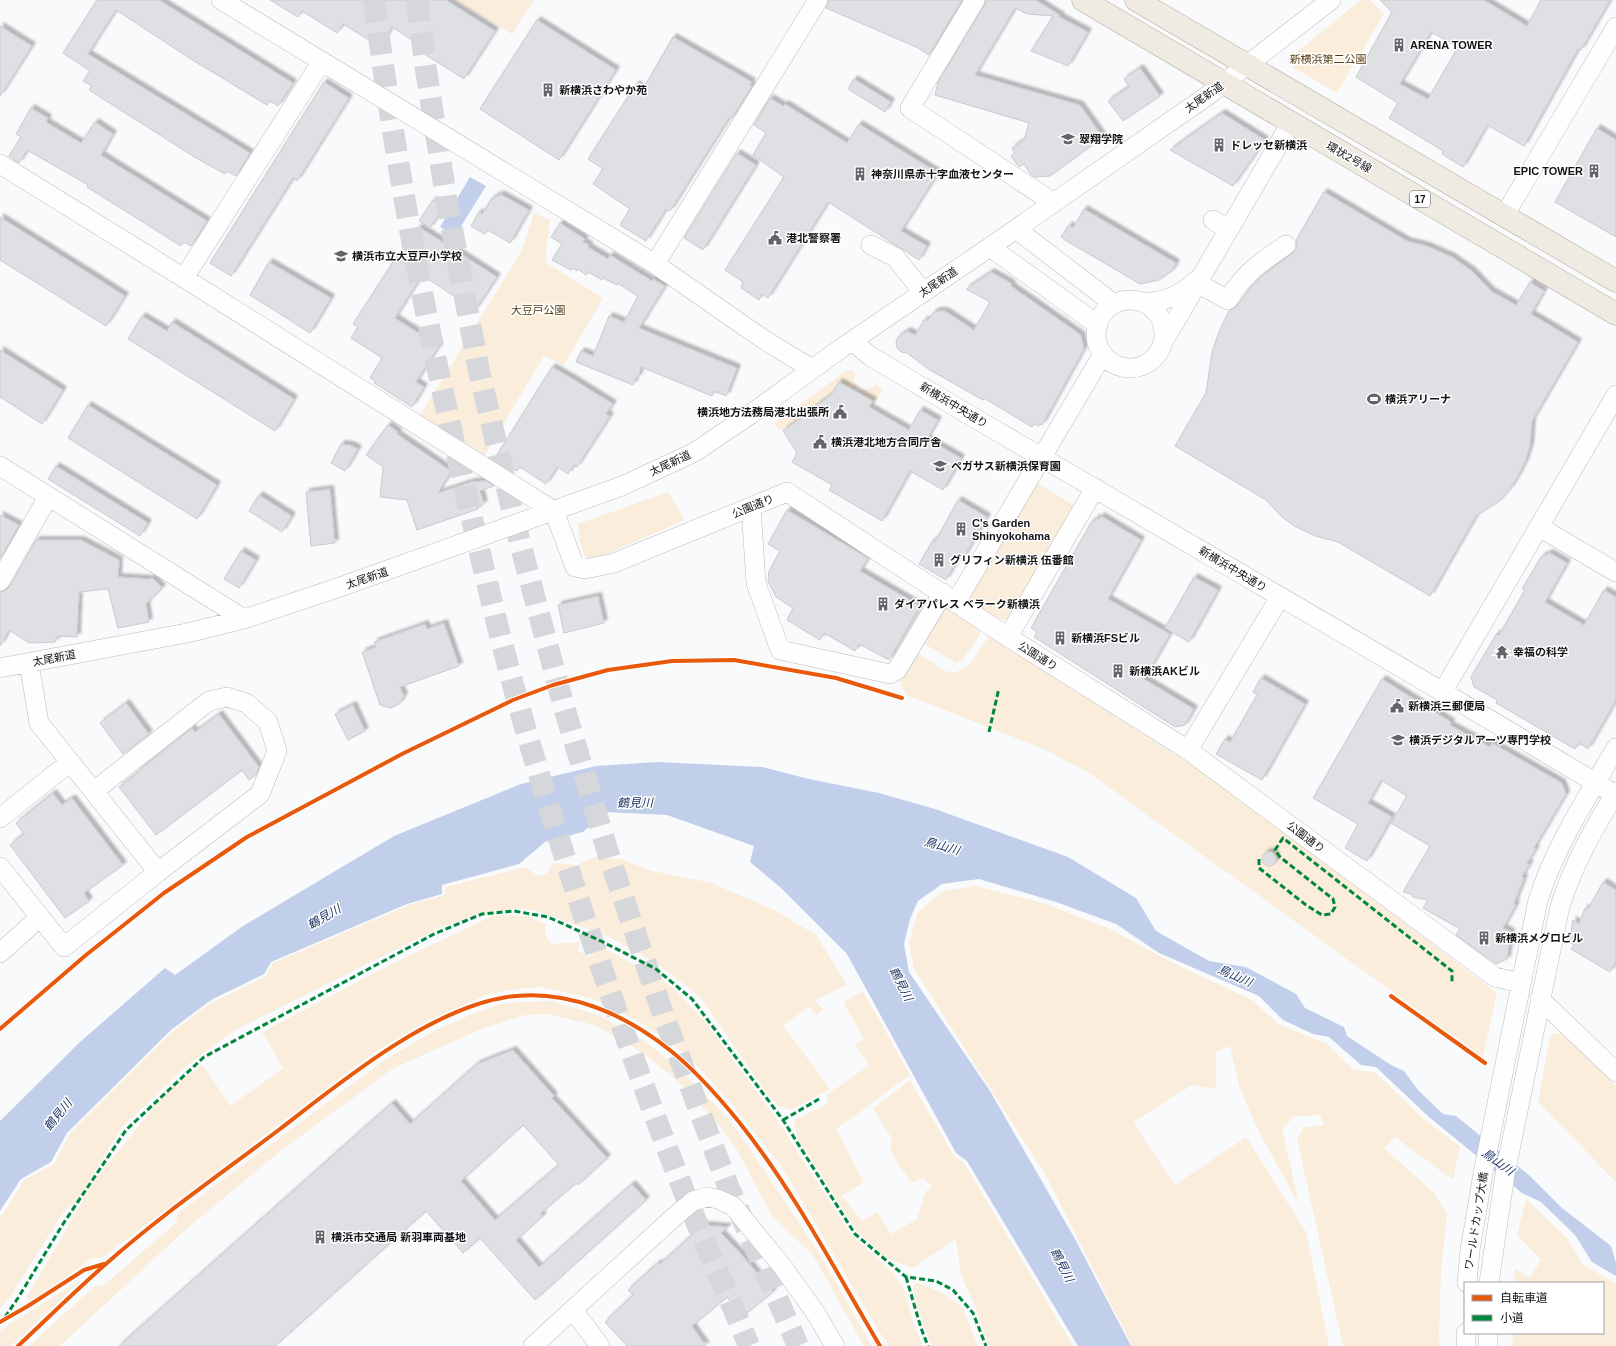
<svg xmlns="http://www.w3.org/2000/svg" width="1616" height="1346" viewBox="0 0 1616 1346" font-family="Arial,'Noto Sans JP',sans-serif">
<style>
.green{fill:#faeddb}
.water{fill:#c1cfea}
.building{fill:#dee0e3;stroke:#c8cacd;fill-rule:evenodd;filter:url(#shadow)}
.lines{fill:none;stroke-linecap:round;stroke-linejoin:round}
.highway-tunnel{stroke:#d5d7da;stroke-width:22;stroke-dasharray:22 11;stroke-linecap:butt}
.minor-casing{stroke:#babcbf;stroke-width:20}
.major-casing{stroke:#b4ac9e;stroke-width:23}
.minor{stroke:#fefeff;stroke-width:19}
.major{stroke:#efeae2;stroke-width:22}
.quiet{stroke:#00873e;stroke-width:3;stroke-dasharray:6 3;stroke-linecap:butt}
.cycleway-casing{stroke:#fff;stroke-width:6}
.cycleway{stroke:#e8590c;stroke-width:4}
.labels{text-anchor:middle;stroke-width:3;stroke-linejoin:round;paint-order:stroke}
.shield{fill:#fff;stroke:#585a5d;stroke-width:1}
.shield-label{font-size:10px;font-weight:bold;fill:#111317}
.poi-label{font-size:11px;font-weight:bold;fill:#111317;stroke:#fff;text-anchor:start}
.park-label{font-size:11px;fill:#563b0d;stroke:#fff}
.street-label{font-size:11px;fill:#111317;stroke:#fff}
.water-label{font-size:12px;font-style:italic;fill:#203666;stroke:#fff}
</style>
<defs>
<filter id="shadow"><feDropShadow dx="3.5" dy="-3.5" stdDeviation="1" flood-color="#0004"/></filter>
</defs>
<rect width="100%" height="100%" fill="#f8fafc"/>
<path class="green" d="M455,0h79l-22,34z
M1361,0h9l14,14 -47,79 -43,-25 -2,-12z
M534,213l16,7 -5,42 58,36 -39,67 -20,-9 -60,100 -65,-39 103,-167z
M850,370l5,3 -1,7 3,6 -2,4 -16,-8 -8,13 -48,36 -7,-4 -2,-4 72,-52z
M875,384l8,5 -10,17 -2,-1 2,-4 -13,-8 2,-3 10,-2z
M1034,481l43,26 -67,112c-1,0 -6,1 -7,1 -8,0 -29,-16 -34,-22z
M668,492l17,28 -92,40h-4c-10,-11 -10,-23 -11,-36z
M946,605l34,22v8l-18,25 -6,3 -33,-20z
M989,636l210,134 70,50 228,173 -14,64 -394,-284 -45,-24 -138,-54 -8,-16 17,-28 30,20 10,2 16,-10z
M597,856l23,3 32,12 60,12 62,27 42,25 31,50 -32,15 8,10 -7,5 -7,-8 -26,18 47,64 -39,21 -12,-4 -13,-14 -66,-95 -41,-32 -49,-28 -73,-26 -19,-3 -32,4 -45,15 -206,103 -50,37 -63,60 -45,74 -14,12 -53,84 -10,11v-89l24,-39 30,-16 16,-31 103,-102 38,-28 55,-27 7,-13 136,-58 36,-10v-8l80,-20 13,9 9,-2 5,-11 25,2z
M975,886l68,17 65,25 65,35 79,37 26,24 49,20 27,26 21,2 52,50 33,24 -7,34 -58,-43 -11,11 49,44 14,22 -6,58 -2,64 1,10h-97l-46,-207 7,-12 20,-2 -4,-10 -26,1 -12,13 17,76 -43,-79 -17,-40 -9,-40 -14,6v37l-24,-4 -59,37 42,63 71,-48 60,95 23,114h-197l-86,-170 -132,-207 -5,-26 9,-31 25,-21z
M494,915l32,1 20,8 -1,11 7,9 28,-2 -2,8 10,7 15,-9 49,26 20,13 34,36 67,91 79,122 39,35 12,16 12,41 8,18h-35l-107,-180 -50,-63 -43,-47 -48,-34 -49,-24 -51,-11 -32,3 -19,4 -58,25 -55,32 -273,206 -13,2 -12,10 -48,32 -4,-3 69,-118 73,-90 34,-25 29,41 52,-38 -21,-36 124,-65z
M863,991l47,84 -74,54 28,53 -22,14 20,25 15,-9 14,22 26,-15 8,-27 7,-5 -8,-9 -13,5 -21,-32 2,-12 -19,-31 37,-28 44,76 10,7 109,183h-84l-14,-40 -14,-31 -5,-36 -43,29 -27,-10 -30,-28 -58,-92 -4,-18 33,-16v-9l42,-30 -14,-20 9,-6 -21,-37z
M551,1001l48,14 43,24 38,30 47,48 21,29 69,104 55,96h-8l-51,-91 -42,-40 -32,-62 -20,-28 -41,-44 -41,-32 -43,-24 -45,-11 -24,1 -44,14 -89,40 -114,84 -94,78 -124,115h-31l66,-60 9,-1 72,-62 2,-10 208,-154 52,-30 37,-16 25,-9 23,-2z
M1558,1033h3l55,53v96l-78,-80 12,-65 3,-3z
M1526,1199l42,40 13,24 35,21v62h-103l-1,-13h91v-50h-89l1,-15 15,10 11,-18 -24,-25z
M84,1278l-73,68h-11v-14l8,-7z
M916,1282l28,12 19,14 15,38h-47l-15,-43 -3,-16z"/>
<path class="water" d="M470,177l16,9 -31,50 -15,-9z
M657,762l105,5 47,12 70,14 56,16 133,48 68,41 20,33 53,30 37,6 50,27 9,14 39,19 3,9 44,29 13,6 14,19 25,24 13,2 74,60 32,32 49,38 5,17v13l-24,-14 -17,-27 -34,-33 -19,-9 -93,-76 -53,-50 -15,-2 -32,-28 -16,-3 -30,-14 -24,-24 -100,-43 -43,-29 -60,-22 -77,-23 -37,5 -24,17 -8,18 -6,25 5,28 81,119 85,148 56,107h-53l-111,-185 -11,-8 -109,-199 -66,-66 -31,-26 4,-16 -87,-31 -62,-3 -22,20 -38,10 -26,22 -77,21v9l-35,10 -136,58 -7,12 -53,26 -40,30 -104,103 -16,29 -30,17 -21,32v-90l80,-79 85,-74 10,7 68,-49 151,-90 127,-52 75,-18z"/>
<path class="building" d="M97,0h62l134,83 -15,23 -8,-5 -3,4 -73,-44 -78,-51 -28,44 162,99 -14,23 -9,-5 -2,3 -29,-16 -107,-68 3,-4 -9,-5 7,-10 -27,-18z
M270,0h176l49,31 -31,48 -46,-29 3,-4 -29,-19 -12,20 -37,-23 -6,9 -35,-22 -4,6z
M829,0h133l-33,55 -11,-7 -92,-40z
M986,0h50l25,16h-3l30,16 -20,34 -37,-15 22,-35 -26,-2 -12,-6 -40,67 105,30 23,32 -53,39 -15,1 -4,-2 -7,-11 -5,3 -8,-11 4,-3 -3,-5 12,-8 5,-17 -94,-28 3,-13 46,-76z
M1380,0h104l43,26 14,-26h69l-29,50 -3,-1 -54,97 -37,-21 -24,42 -21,-13 1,-3 -54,-33 9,-15 -42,-26 36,-65zM1431,32l27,15 -30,52 -28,-15z
M537,20l79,50 -57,90 -79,-51z
M0,26l32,20 -32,50z
M673,37l79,45 -2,3 2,1 -21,33 -2,-1 -59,93 -4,-2 -20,32 -26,-16 10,-16 -37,-25 10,-15 -15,-10 48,-75 7,5z
M1140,68l20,28 -37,25 -15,-20 21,-14 -5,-8z
M854,79l37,23 -6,10 -37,-23z
M324,82l25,16 -52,83 -4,-3 -62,98 -21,-13z
M770,98l13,8 2,-2 62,39 12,-19 79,49 -37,58 26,15 -8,14 -91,-58 -60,96 -6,-4 -3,6 -18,-12 2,-6 -18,-12 59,-93 -31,-22 13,-22 -12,-8z
M31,108l17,10 -2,4 35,21 14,-21 18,12 -12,21 106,66 -16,25 -7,-4 -3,4 -94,-59 1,-2 -61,-35 -8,13 -10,-7 12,-19 -5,-3z
M1222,113l43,27 -32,46 -63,-36z
M1597,128l19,12v97l-61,-35z
M737,153l19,12 -53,85 -19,-12z
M1324,192l83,49 20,5 25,11 20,14 19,20 25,14 14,-23 14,9 -13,23 47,28 -46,79 -2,25 -5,16 -7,14 -8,13 -12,13 -22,14 -46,80 -92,-54 -23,-6 -21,-10 -13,-10 -15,-16 -91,-54 31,-53 6,-41 8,-23 9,-18 8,-5 12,-17 12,-12 35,-27 1,-5 -1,-5z
M500,194l29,16 -19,33 -22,-13 -3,4 -14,-8 8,-14 3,2 10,-16 2,1 2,-4 2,2z
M433,200l10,7 -13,21 -11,-7z
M1084,209l92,54 -4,8 -13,9 -19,4 -75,-44 -4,-3 8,-12 4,3z
M0,217l125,79 -19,30 -106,-66z
M560,223l25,16 -2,3 6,3 -1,2 20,12 2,-4 42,26 1,-2 12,7 -26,42 98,40 -11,28 -12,-5 -2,5 -71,-29 -3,11 -2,-1 -3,8 -57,-23 5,-11 12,5 16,-40 15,6 14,-26 -21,-13v2l-14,-7 -1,2 -14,-8 -2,3 -8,-6 -1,2 -5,-3 -1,2 -19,-10 10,-16 -11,-7z
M419,227l78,50 -22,33 -53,-35 -27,43 44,28 -23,36 8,5 -12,20 -38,-24 1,-2 -5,-3 12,-20 -31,-20 7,-11 -5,-3 42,-65 3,2z
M269,262l62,36 -21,35 -60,-38z
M991,272l21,12 -1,2 70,49 3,14 -42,76 -2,-1 -1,2 -5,-2 -2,3 -48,-29 -1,2 -55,-31 -21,-16 -6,-1 -4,-4 -1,-6 2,-5 9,-6 8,4 9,-15h4l6,-8 5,-1h6l29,19 16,-28 -24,-13z
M142,316l25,15 5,-9 122,77 -19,32 -147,-92z
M0,350l63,40 -21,34 -42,-27z
M552,367l21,12 40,25 -7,10 4,2 -33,51 -3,-2 -6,9 -11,-7 -11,17 -26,-17 -3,4 -22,-13z
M839,382l34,19 -4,6 40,23 11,-20 18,10 -11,19 34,19 -18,32 -33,-19 -28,50 -53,-31 3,-5 -40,-23 5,-9 -14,-22 48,-36z
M88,405l129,80 -20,34 -129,-81z
M388,425l10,7 -1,2 54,37 -13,22 33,-11 15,-1 8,5 -14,5 4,13 -7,3 1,2 -61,21 -10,-30 -27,-3 3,-30 -17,-12z
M341,444l9,1 8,4 -13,22 -14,-8z
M56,466l92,57 -8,13 -92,-57z
M330,489l5,54 -24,3 -5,-54z
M259,495l33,21 -10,16 -33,-21z
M958,500l29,17 -23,40 -4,-2 -14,25 -27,-16 14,-24 2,2z
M787,510l81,48 -8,13 60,35 -31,54 -30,-16 -4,7 -31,-18 -4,7 -33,-20 6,-12 -17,-11 -8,-16 1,-10 11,-20 -12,-7z
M0,515l19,10 -19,34z
M1101,516l40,24 -33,59 62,35 -26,45 50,30 -9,16 -10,2 -141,-90 3,-5 -6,-4 61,-107 2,1 2,-4 3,1z
M36,540h45l38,20 -1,17 31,2 4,-1 9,10 -16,16 3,18 -31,6 -10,-39 -29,3 -2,45 -19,-1 -3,6 -26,1 -20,-13 -9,16v-54l5,-1 5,-5z
M241,551l15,9 -17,28 -15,-9z
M1550,553l17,10 -22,39 39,23 20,-35 12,7v103l-28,49 -9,-6 -4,6 -79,-46 1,-3 -23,-13 -3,-10 26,-44 2,2 26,-45 -3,-1 19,-32z
M1194,577l24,13 -29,52 -24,-14z
M598,596l6,27 -40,10 -6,-28z
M444,623l15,43 -59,21 4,9 -5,8 -8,4 -11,-3 -18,-53 14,-5 -2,-5 51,-18 2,5z
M1261,678l44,26 -43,76 -46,-26 9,-15 5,3 27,-47 -4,-3z
M1382,679l69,43 -1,3 40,22 2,-4 70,40 4,11 -32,54 2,1 -9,14 3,1 -8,12 2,2 -10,26 2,1 -13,23 8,4 -4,27 -11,5 -40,-29 4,-6 -37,-21 5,-8 -15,-3 -2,-3 -8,-2 27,-46 -39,-23 16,-27 -26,-16 -13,23 24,14 -25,44 -22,-13 13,-24 -45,-26z
M126,703l23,31 -26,20 -23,-31z
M353,705l12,26 -17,9 -13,-26z
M219,714l40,53 -3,8 -7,5 -7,-10 -86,65 -37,-48 19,-14 -1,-1 55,-44 3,4z
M53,793l9,12 10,-7 51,67 -39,28 5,8 -24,17 -55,-73 14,-11 -8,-11z
M1262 859a7 7 0 1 1 14 0a7 7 0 1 1-14 0Z
M1603,882l13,8v71l-6,11 -39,-23 3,-4 -5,-3 4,-22 6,4 6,-16 3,1z
M513,1050l41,46 -2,2 55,60 -29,27 -2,-2 -36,31 3,2 -27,24 23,27 93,-83 14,16 -111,100 -55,-62 -17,15 -37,-42 -151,135h-156l273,-243 18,21 67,-60zM523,1125l36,40 -64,55 -34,-39z
M703,1225l25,2 -7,6 20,21 32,38 -30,24 -16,-19 -35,29 14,20h-79l-22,-24 28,-27 -5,-5 30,-27 2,1z"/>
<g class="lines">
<path class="highway-tunnel" d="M374,0c21,163 52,325 90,485 18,77 36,155 58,232 46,158 99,314 159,467 21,54 46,108 68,162
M417,0l9,70 21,133 32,168 41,172 44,164 46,152 53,155 65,172 70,160"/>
<g class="minor-casing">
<path id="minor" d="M221,0l434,264 108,75 49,30
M975,0l-65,108 144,95
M0,164l184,114 370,233 21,56 10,2 29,-6 173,-71 221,145 180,113 307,227 26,6
M1504,216l112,-189
M1213,220l15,10
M1016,229l98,75
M871,245l24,12 28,35
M990,247l108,78
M655,264l163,-264
M184,278l138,-217
M1195,282l33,18c16,-27 33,-38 58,-55
M1096 334a34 34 0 1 1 68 0a34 34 0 1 1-68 0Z
M1143,302c20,1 39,-8 54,-22
M852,341l18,15c248,148 499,290 746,439
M1162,344l129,-221
M0,466l244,153
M751,507l5,76 24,67 110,24 7,-4 46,-77
M1539,527l77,45
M0,581l48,-84
M956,602l147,-248
M1008,637l87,-149
M0,668l187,-35 57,-14 99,-33 279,-100 73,-34 56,-38 89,-65 150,-102 217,-151 124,-96
M1443,691l173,-296
M1188,750l92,-153
M94,791l115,-90 18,-4 19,6 22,19 9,29 -17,43 -102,78
M0,818l70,-56
M0,867l64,80 94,-75 -119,-149 -10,-60
M0,953l40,-36
M1540,999l76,73
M1467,1283l3,-33 14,-82 54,-268c18,-55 49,-103 78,-152
M1489,1283l16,-109 55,-268c13,-41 34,-78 56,-114
M573,1310l27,36
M1466,1333v13
M1488,1333v13
M533,1346l141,-129 19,-16 14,-4 11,2 15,7 49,60 33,46 20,34"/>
</g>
<g class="major-casing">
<path id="major" d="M1083,0l533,314
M1136,0l480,281"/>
</g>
<use href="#minor" class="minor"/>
<use href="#major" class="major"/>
<path class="quiet" d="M989,732l10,-44
M1259,859v9l47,37 16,10 9,-1 4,-7 -2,-8 -53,-42 -5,-7 8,-12 169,133v13
M783,1120l36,-21
M906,1277l15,51 7,18
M5,1317l13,-19 45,-74 63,-94 78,-73 230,-123 48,-20 32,-3 34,6 53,24 55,28 36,30 91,121 72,114 51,43 30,4 17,9 20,23 13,33"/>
<g class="cycleway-casing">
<path id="cycleway" d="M1391,996l94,67
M0,1029l86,-74 78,-62 83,-56 155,-83 111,-54 40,-15 55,-15 64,-9 62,-1 102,18 66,20
M0,1322l28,-16 56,-36 20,-6
M18,1346c30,-28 58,-56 89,-83 54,-48 115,-90 173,-134 61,-47 149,-120 227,-132 60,-9 118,17 164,54 26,21 47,45 68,71 55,69 96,148 141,224"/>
</g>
<use href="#cycleway" class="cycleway"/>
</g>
<defs>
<g id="building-bare" transform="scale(1.08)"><path d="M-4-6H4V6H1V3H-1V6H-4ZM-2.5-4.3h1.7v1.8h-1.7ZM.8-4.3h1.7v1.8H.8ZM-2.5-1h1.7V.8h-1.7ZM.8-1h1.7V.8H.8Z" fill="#626467" stroke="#fff" stroke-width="2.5" paint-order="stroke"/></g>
<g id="school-bare" transform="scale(1.08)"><path d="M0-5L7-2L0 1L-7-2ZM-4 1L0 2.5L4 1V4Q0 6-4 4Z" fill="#626467" stroke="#fff" stroke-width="2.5" paint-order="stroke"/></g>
<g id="civic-bare" transform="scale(1.08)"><path d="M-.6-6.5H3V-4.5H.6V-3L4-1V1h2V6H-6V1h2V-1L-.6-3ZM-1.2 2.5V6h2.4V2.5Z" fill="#626467" stroke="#fff" stroke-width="2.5" paint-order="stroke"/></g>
<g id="stadium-bare" transform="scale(1.08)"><path d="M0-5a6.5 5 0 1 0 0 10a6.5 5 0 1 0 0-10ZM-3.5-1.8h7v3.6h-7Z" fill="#626467" stroke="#fff" stroke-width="2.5" paint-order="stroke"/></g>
<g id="temple-bare" transform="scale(1.08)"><path d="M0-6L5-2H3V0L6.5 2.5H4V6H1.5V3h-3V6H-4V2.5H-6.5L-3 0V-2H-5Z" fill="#626467" stroke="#fff" stroke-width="2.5" paint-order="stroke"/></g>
<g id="university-bare" transform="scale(1.08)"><path d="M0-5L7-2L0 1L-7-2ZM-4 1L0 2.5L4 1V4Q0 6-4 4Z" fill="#626467" stroke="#fff" stroke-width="2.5" paint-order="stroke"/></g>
</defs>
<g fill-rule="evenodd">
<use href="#building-bare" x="1399" y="45"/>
<use href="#building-bare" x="548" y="90"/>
<use href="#school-bare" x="1068" y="139"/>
<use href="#building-bare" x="1219" y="145"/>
<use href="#building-bare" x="1594" y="171"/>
<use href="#building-bare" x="860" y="174"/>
<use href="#civic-bare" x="775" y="238"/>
<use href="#school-bare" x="341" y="256"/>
<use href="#stadium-bare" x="1374" y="399"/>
<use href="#civic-bare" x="840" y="412"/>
<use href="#civic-bare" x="820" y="442"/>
<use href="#school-bare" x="940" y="466"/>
<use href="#building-bare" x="961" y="529"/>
<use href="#building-bare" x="939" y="560"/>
<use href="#building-bare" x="883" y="604"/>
<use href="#building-bare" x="1060" y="638"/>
<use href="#temple-bare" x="1502" y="652"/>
<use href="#building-bare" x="1118" y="671"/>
<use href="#civic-bare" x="1397" y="706"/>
<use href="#university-bare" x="1398" y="740"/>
<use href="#building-bare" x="1484" y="938"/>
<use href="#building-bare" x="320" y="1237"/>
</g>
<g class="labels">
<rect class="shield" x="1410" y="191" width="20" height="16" rx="3"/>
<g class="shield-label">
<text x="1420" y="203">17</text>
</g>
<g class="poi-label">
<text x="1410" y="49">ARENA TOWER</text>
<text x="559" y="94">新横浜さわやか苑</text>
<text x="1079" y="143">翠翔学院</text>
<text x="1230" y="149">ドレッセ新横浜</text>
<text x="1583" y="175" text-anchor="end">EPIC TOWER</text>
<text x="871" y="178">神奈川県赤十字血液センター</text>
<text x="786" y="242">港北警察署</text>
<text x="352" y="260">横浜市立大豆戸小学校</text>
<text x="1385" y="403">横浜アリーナ</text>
<text x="829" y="416" text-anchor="end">横浜地方法務局港北出張所</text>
<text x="831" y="446">横浜港北地方合同庁舎</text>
<text x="951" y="470">ペガサス新横浜保育園</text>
<text x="972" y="527">C's Garden<tspan x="972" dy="13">Shinyokohama</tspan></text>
<text x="950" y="564">グリフィン新横浜 伍番館</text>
<text x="894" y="608">ダイアパレス ベラーク新横浜</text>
<text x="1071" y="642">新横浜FSビル</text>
<text x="1513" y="656">幸福の科学</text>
<text x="1129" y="675">新横浜AKビル</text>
<text x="1408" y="710">新横浜三郵便局</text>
<text x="1409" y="744">横浜デジタルアーツ専門学校</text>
<text x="1495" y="942">新横浜メグロビル</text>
<text x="331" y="1241">横浜市交通局 新羽車両基地</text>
</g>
<g class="park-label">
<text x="1328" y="63">新横浜第二公園</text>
<text x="538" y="314">大豆戸公園</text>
</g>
<g class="street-label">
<text transform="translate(1204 97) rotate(-35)" y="4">太尾新道</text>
<text transform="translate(1349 157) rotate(30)" y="4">環状2号線</text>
<text transform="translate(938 282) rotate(-34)" y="4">太尾新道</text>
<text transform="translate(954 405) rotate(31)" y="4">新横浜中央通り</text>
<text transform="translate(670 463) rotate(-25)" y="4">太尾新道</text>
<text transform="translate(753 506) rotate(-22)" y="4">公園通り</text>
<text transform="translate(1233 569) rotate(31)" y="4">新横浜中央通り</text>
<text transform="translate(367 578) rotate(-19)" y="4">太尾新道</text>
<text transform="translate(1038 656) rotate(32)" y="4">公園通り</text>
<text transform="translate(54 658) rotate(-11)" y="4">太尾新道</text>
<text transform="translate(1306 837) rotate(37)" y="4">公園通り</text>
<text transform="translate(1476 1221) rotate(-81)" y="4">ワールドカップ大橋</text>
</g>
<g class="water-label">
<text transform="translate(635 803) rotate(-1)" y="4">鶴見川</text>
<text transform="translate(942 846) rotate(16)" y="4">鳥山川</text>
<text transform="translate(324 917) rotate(-30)" y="4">鶴見川</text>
<text transform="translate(1235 976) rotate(24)" y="4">鳥山川</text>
<text transform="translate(901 984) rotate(63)" y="4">鶴見川</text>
<text transform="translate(58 1115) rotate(-51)" y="4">鶴見川</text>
<text transform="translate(1498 1162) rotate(36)" y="4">鳥山川</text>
<text transform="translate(1062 1265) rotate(63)" y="4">鶴見川</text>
</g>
</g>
<rect x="1464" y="1282" width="140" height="52" fill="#ffffff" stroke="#a0a1a2"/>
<rect x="1472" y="1295" width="20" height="6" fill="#e8590c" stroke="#a0a1a2"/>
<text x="1500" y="1302" font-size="12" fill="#111317">自転車道</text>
<rect x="1472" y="1315" width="20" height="6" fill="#00873e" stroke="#a0a1a2"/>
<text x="1500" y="1322" font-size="12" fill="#111317">小道</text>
</svg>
